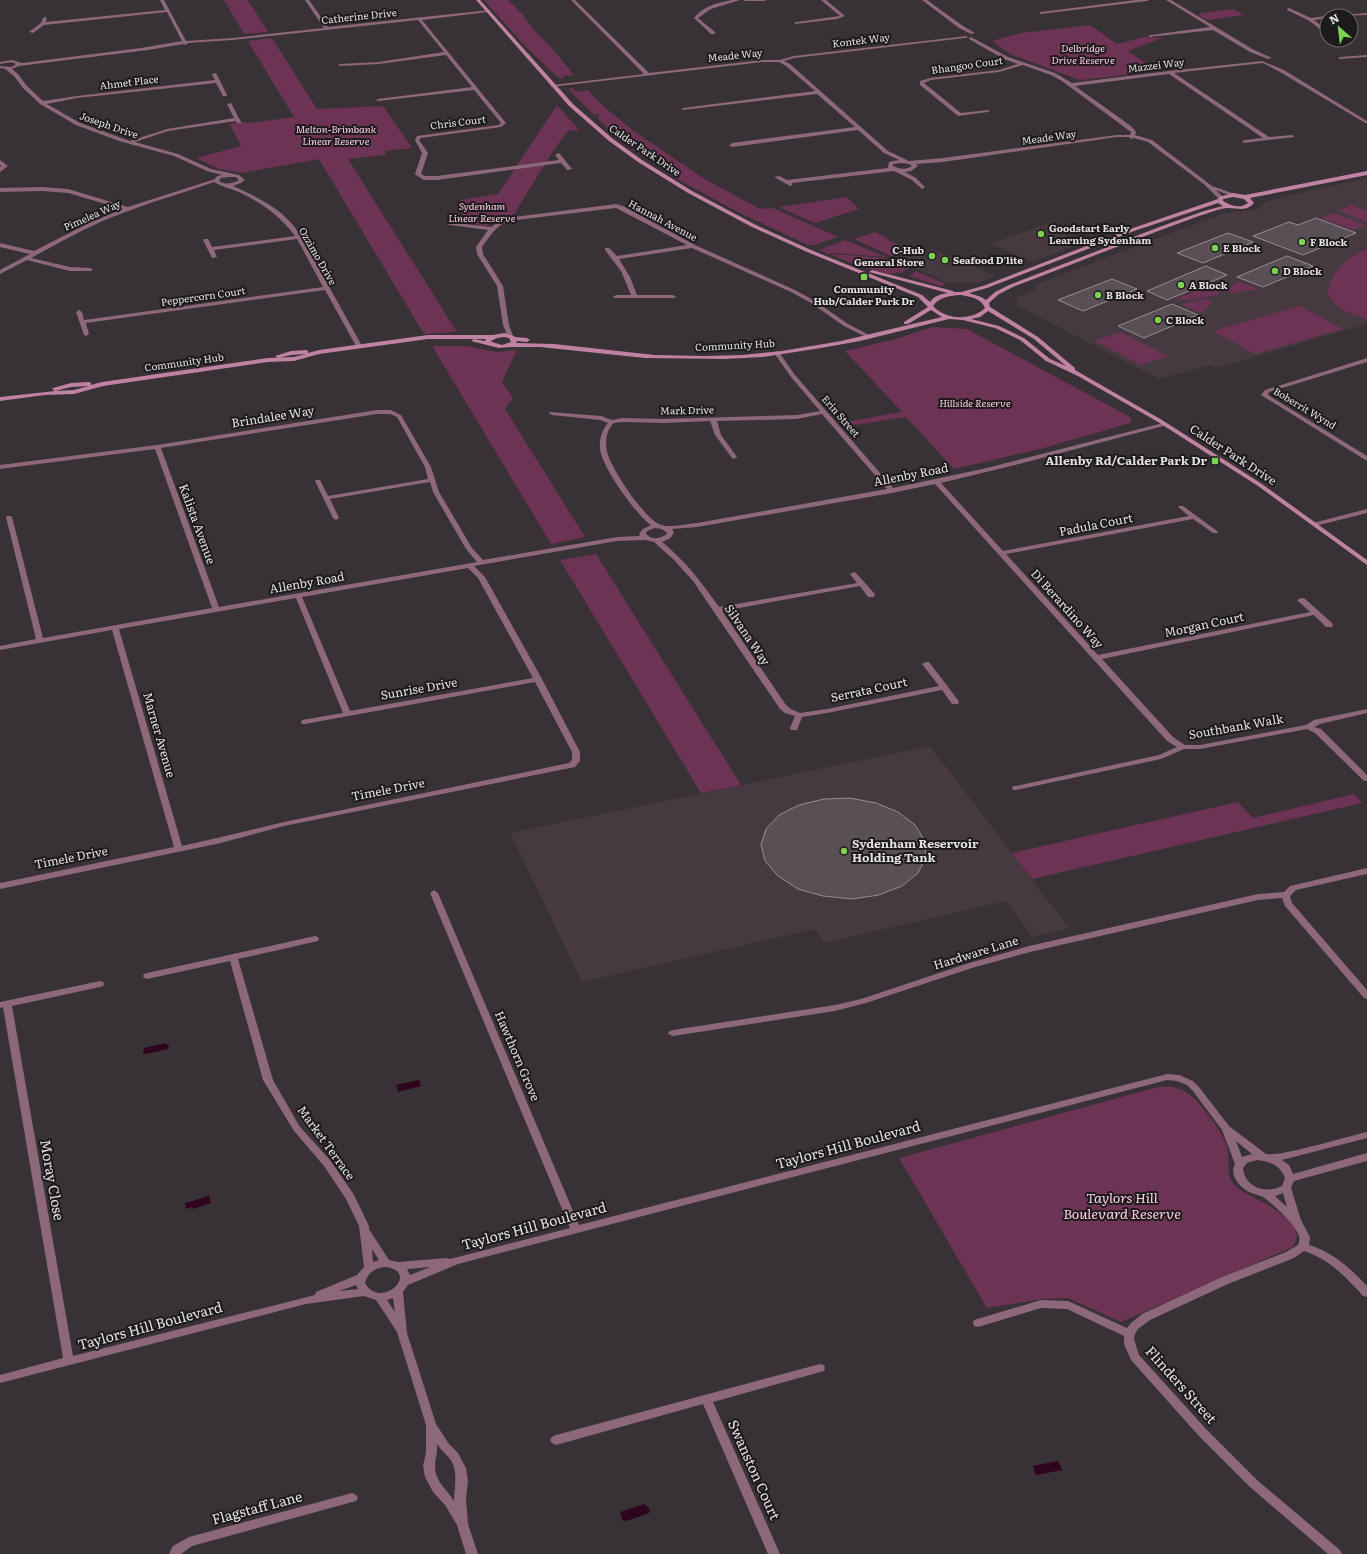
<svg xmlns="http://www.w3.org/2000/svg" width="1367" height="1554" viewBox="0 0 1367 1554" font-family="Literata,serif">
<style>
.built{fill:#463940}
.green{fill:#6d3354}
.water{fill:#2e041e}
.building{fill:#585054;stroke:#968e92}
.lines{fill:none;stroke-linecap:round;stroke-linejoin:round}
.street{fill:#8d677a;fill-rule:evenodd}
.secondary{fill:#bf82a2;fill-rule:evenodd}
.poi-dot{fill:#7cd155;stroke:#1d1a1c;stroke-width:1.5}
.labels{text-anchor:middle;stroke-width:4;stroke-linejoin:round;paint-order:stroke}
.far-street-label{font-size:10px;fill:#e4dfe1;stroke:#1d1a1c}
.far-park-label{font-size:10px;font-style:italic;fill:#fecee6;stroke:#1d1a1c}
.far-poi-label{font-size:10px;font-weight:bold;fill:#e4dfe1;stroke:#1d1a1c;text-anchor:start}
.street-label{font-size:12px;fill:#e4dfe1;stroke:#1d1a1c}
.poi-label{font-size:12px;font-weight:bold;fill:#e4dfe1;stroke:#1d1a1c;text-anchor:end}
.near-street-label{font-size:14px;fill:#e4dfe1;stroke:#1d1a1c}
.near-park-label{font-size:14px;font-style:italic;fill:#fecee6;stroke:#1d1a1c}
</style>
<rect width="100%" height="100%" fill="#383135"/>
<path class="built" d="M1367,178v146l-151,44 -6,-3 -51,14 -143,-74 1,-8 22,-9 -5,-3 169,-64 21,-8 30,-3 5,-2 7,-6 16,-5z
M1049,223l28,22 -45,17 -42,-18z
M934,249l37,16 24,11 -17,7 -32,-1 -48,-21z
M930,746l139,182 -37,9 -26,-36 -182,42 -9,-14 -233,53 -72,-149z"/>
<path class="green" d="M224,0h24l20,32 -24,2z
M484,0h24l15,15 11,15 16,16 24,29 -11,1 1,3 -7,-2 -33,-32z
M1233,9l12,6 -38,5 -9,-5 3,-1 -1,-1z
M1090,25l27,19 27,-7 18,1 -34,13 29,20 -77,9 -70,-26 -18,-13 29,-8z
M272,38l45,71 66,-3 29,42 -27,3 1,3 -2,1 -36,4 109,173 -33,2 -105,-175 -77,14 -23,-4 -23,-11 45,-12 -11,-22 13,-2 8,1 43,-6 -46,-76z
M573,88l3,4 12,-2 14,15 33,27 68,46 57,31 13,-1 65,29 -24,8h-6l-72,-34 -57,-31 -63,-42 -19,-21 3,-1 -2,-2 -4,1 -26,-26z
M557,105l22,25 -11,1 -15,20 -40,65 -16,4 -11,6 -25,-4 -1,-2 2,-6 -1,-14 37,-6z
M847,197l12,12 -44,14 -36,-16z
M1351,205l16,6v11l-29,-11z
M1334,213l32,12 -13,5 -32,-12z
M875,232l11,5 2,3 29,13 -11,4 -6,-2 -9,1 -37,-17z
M845,240l41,17 -51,-4 -7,1 -9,-4z
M1367,249v70c-19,-6 -29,-9 -40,-26 7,-23 17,-35 40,-44z
M834,254l51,4 24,10 -8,5 -3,-1 -8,2 -29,-7 -29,-12z
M916,271l30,13 -6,2 -31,-10z
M1238,281l20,8 -25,4 -6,-2z
M1203,288h6l12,5 -3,2 -31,5h-13z
M1207,299l5,3 -11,11 -20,-8 8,-3z
M1300,306l43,23 -88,25 -42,-23z
M932,327l35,2 165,89 -2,5 -86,25 -90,21 -48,-52 -57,9 -4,-4 57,-10 -57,-61 51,-12z
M1121,332l47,24 -27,9 -46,-24z
M432,346h34l30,6 21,-2 -15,32 11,16 -8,11 80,128 -34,7z
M596,554l145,231 -40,8 -141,-233z
M1354,794l8,9 -330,76 -20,-26 226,-51 15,16z
M1158,1087c8,-1 16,-1 24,3 14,5 39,40 44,54 7,20 -6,35 18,48 15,9 51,24 53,44 0,3 -3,8 -4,11l-172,75 -53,-24 -25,1 -56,9 -88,-150z"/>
<path class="water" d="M166,1043l3,3 -1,3 -22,5 -3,-1 1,-5z
M419,1080l2,6 -23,6 -2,-7z
M209,1196l2,7 -18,6 -1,-2 -6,2 -1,-6z
M1058,1461l4,9 -26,5 -3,-9z
M645,1504l5,6 -1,3 -2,1 -21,7 -4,-1 -2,-8z"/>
<path class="building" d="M1316,218l40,15 -53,22 -50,-19 36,-14 9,3z
M1228,233l25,9 -50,21 -26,-10z
M1287,256l26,10 -50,21 -26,-10z
M1206,266l21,9 -60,25 -20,-9z
M1112,279l25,10 -54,22 -25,-11z
M1172,304l26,11 -54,23 -26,-12z
M850,798l26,5 22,9 17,13 10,16 1,16 -8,16 -16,13 -23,9 -27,4 -29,-3 -25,-7 -20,-13 -13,-15 -4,-16 5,-16 13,-14 20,-10 25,-6z"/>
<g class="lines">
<path class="street" d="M160,0h4l22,41 46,-3 92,-10 -19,-28h4l19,27 162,-17v1l-2,1 -66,8 84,103 -5,4 -80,11 -2,2 9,13 -7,21 4,2h12l122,-16 -4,-5 3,-2 2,1 12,15 -5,1 -6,-7 -124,17h-13l-8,-5 -1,-1 7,-21 -7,-13 2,-4 82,-11 2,-2 -27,-33 -96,11 -2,-1 2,-1 94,-12 -26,-32 -67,9 -39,2 -2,-1 2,-1 39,-2 65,-10 -26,-32 -186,20 -44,3 -2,2 -2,-1 -36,6 -129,16 -7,3 6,5 9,12 16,15 34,-5 138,-16 -3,-6 4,-1 11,22v1h-4l-7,-13 -139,15 -30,6 33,19 50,18 37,-12 67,-11 -7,-14 4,-1 10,19v1h-4l-1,-2 -68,10 -33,11 43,12 33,15 28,6 6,5 -4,3 -8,3c16,7 45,21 56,35 5,4 8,10 12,15l61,110 -3,2 -3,-2 -31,-56 -239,33 3,11 -3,2 -2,-1 -8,-23 3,-2 3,2 2,8 239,-33 -26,-48 -83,11 3,7 -5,1 -9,-18 1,-1h4l4,8 83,-11c-15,-20 -32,-32 -54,-43 -9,-4 -19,-6 -27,-11 -34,12 -70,22 -104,36 -27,11 -53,26 -79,40l39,9 20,1 2,1v2h-22l-43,-11 -27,14v-4l30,-16 -30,-7v-4l34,8 55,-28 34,-14 -55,-16 -26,-2 -42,1v-4l42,-1 26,2 60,18 87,-28 2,-3 5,-1 -15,-4 -33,-15 -55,-15 -43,-16 -36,-21 -17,-16 -9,-12 -9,-7 -5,-1v-2l12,1 4,-3 -4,-2 -12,2v-2l12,-2 10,3 119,-15 41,-7 -15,-29 -123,13 -11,8 -4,-1 12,-9 2,-5 2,-1 2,1 -1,4 119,-12zM229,177h7l3,3c-7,4 -13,5 -20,1l2,-3z
M571,0h4l74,73 113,-13h18l14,-4 173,-20v2h-2l-171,20 -10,3 6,3 98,87 21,10 34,-3 174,-23h13l1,-3 -69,-51 -11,-6 -28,-10 -24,7 -68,8 -7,3 37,30 27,-3 2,1 -2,1 -30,4 -38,-31v-4l10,-3 69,-8 19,-6 -14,-5 -35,-20v-1l2,-1 37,20 47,16 17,10 97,-12 93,-10 22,9 83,51v3l-87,-52 -17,-9 -89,10 95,64 23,-2 2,1v1l-51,6v-2l2,-1 18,-2 -94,-64 -94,12 56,40 5,6 -1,3 17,5 60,46 23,8v2h-4l-15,-6 8,8 -5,1 -14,-14 -57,-43 -14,-4 -3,1 -2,-2h-12l-174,25 -27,2 2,2 -7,5 -6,1 11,6 9,9 -3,2 -10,-9 -18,-9 -102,12v2l-2,1 -16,-9 5,-1 8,4 101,-12 1,-6 10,-2 -15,-7 -26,-23 -126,17 -3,-2 3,-2 123,-16 -38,-33 -134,16 -2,-1 2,-1 132,-17 -29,-25 -7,-4h-17l-211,25v-2h2l91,-11zM901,163l8,1 3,2c-6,4 -13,3 -19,0v-2z
M732,0h8l-29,9 -13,9 17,14v2h-4l-17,-16c9,-12 23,-15 38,-18z
M743,0h23l-2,1h-19z
M821,0h5l19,16 -8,3 -42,5v-2h2l43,-6z
M922,0h5l36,26 12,7 -4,1 -12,-6z
M1136,0h13l-2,1 -106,13 -2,-1 2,-1z
M1166,0h5l83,50 18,8 -4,1 -18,-7 -37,-22 -64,7v-2h2l59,-8z
M1289,8l22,10 16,-2h1h-1v2l-13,2 13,10v2h-3l-16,-12 -21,-10v-1z
M1367,13v2l-28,1 2,-1z
M1367,55v2l-27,2 -2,-1 2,-1z
M0,160l8,6 -8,6v-5l2,-1 -2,-1z
M616,204l7,2 72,39 100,45 20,11 33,23 23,12 -3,2 -24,-12 -33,-23 -20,-11 -99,-44 -73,11 11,18 7,18h36l3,2 -1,1h-61l-1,-1 3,-2h15l-10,-24 -16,-21v-2h4l8,8 70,-11 -71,-37 -108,13c-12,5 -19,16 -26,26l1,7 20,32 6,39 4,11 -3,2 -2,-1 -5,-12 -6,-39 -20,-32 -1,-7 12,-17 -38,-5 -2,-1v-2l43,5 9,-6 7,-3z
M777,351l2,1 16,23 98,113 94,-20 176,-45h4v2l-152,40 -74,18 62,68 186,-35 -11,-9 1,-1h4l34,25 1,1 -1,1h-4l-20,-14 -187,35 92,101 212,-43 -13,-12 4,-2h3l28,25 1,2 -1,2h-6l-12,-12 -212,44 71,78 12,8h15l106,-20 8,-5 53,-11v4l-47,11 -6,3 7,2 46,46v6h-3l-49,-48 -8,-4 -107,20h-16l-23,10 -145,31h-3l-1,-2 1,-2h3l143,-31 18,-8 -10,-6 -232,-257 -43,9 -195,34 -25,2 2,3 -2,4 -3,3 -7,3c23,18 40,41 57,65l138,-24 -7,-9 4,-2 2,1 18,20 1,2 -1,2h-6l-8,-11 -138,25 64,94 5,4 9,4 27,-4 112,-23 -17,-22 4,-2h3l29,38 1,2 -1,2h-6l-10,-14 -115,23 -25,4 -5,13h-6l-1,-2 5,-12 -10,-3 -5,-4 -87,-128 -19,-21 -20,-18 -9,-2 -28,1 -143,25 11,11 57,102 38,73v9l-5,6 -291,59 -63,17 -221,46v-6l174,-36 -62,-217 -112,20v-4l36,-7 -30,-122 1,-1h4l1,1 31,121 169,-30 -57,-159 -155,20v-4l157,-20 220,-35h14l10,5 30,52 8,25 33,56 11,12 134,-23 23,-1 -1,-2 4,-5 8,-4c-15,-10 -49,-58 -51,-76 -1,-10 2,-19 8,-26l-8,-3 -48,-5 -3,-2 1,-1 51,4 11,4 10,-2 41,1 134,-4 23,-4 -29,-34 -17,-24zM377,414h13l7,3 28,50 3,12 -100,17 -8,-16h-4l-1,1 18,37 3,2 3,-2 -9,-19 100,-17 3,10 33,57 11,13 -258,45 -58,-159zM822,414l65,75 -190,34c-11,1 -26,5 -36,2 -17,-6 -50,-57 -54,-73 -2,-10 -1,-22 7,-29l8,-1 41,1 47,-2 5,14 17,23 2,1 3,-2 -16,-22 -4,-14 80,-2zM655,528l7,1 5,4v1c-7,5 -15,6 -21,0l1,-3zM468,568l10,10 55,100 -183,33 -48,-114zM296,598l47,115 -41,7 -1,2 1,2h3l230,-42 37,70v8l-3,3 -285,59 -63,15 -39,9 -63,-217z
M1367,358v4l-98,30 -1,3 99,61v5l-106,-66 4,-5z
M1367,509v4l-52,13 -3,-2 1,-1z
M1367,868v6l-71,16 -6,6 2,7 75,87v9l-3,-1 -79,-92 -3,-8 -24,2 -228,52 -58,16 -106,35 -31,8 -162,25 -3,-1 -2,-2 2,-2 3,-1 162,-25 26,-6 105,-35 63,-18 229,-52 26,-2 6,-6z
M434,890l4,3 141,332 588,-151 12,1 14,6 6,6 30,39 37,28c15,3 82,-18 101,-22v6l-85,22 7,5 4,9 74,-21v8l-73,20 -3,7 10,32 9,17 -1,8c24,7 41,23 58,41v11l-4,-1c-17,-19 -34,-37 -59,-45l-10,7 -66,26 -78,36 -12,9 -3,5 -1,5 5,16 67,74 52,52 82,69 2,4h-14l-78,-67 -52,-52 -67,-75 -7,-16v-8l-57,-27 -26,-1 -63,19 -4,-1 -1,-3 1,-3 67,-20 27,1 59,27 4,-5 11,-9 78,-36 66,-26 12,-7c1,-3 2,-6 1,-9 -3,-11 -26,-32 -36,-39 -4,-2 -10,-3 -14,-5 -10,-5 -20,-18 -14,-28l-13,-34 -29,-39 -6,-6 -10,-4 -10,-1 -709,184 -50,21 -5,7 4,41 29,91 13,20 9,9 8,15 2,13 -2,18 2,25 10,30h-12l-9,-29 -12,-20 -12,-13 -8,-15 -2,-11 3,-14v-27l-29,-93 -21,-32 -12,-4 -58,8 -306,79v-8l63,-17 -60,-351 -3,1v-6l100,-21 3,1 1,2 -1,2 -3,1 -88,19 61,350 242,-61 1,-3 41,-17 7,-8 -5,-41 -13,-27 -22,-33 -30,-35 -31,-51 -33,-119 -83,18 -3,-1 -1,-2 1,-2 3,-1 168,-37 3,1 1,2 -1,2 -80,18 35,121 27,47 30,33 24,35 15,31v3l20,31 9,2 49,-4 3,1 120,-31 -140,-335zM1236,1141l16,13 -10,3zM1257,1160c12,1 23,5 28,18l-3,8c-3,1 -6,3 -9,3 -14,3 -29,-6 -30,-21l4,-5zM1283,1193l4,14 -12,-11zM372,1249l7,11 -6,2zM386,1267c35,5 -5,44 -21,16 3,-11 10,-15 21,-16zM430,1267l-20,8 -3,-6zM356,1285l2,4 -19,2zM393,1298l2,14 -8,-12zM437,1444c4,6 9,10 13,15 9,13 4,28 4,42 -7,-12 -19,-19 -19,-35 0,-7 3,-14 2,-22z
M820,1364l4,1 1,3 -1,3 -111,31 67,152h-12l-65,-150 -147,41 -4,-2 -2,-3 2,-3 4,-2z
M352,1493l4,2 2,3 -2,3 -164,45 -11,8h-12l4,-8 16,-9z"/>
<path class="secondary" d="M476,0h4l93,104 40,35 29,21 50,31 64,34 55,25 111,45 8,7c4,-6 10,-8 18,-9l-79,-21 3,-2 81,21 1,1h7l22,-6 150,-58 85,-29 1,-2 14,-4 12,2 122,-24v4l-117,23 4,5c-8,9 -16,5 -26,5 -8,0 -21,6 -29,8 -63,23 -124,47 -186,71l-14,7 -10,9 1,4 48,30 37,31v2l87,50 100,64 105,76v5l-109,-79 -100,-64 -80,-46 -32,-15 -26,-21 -25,-12 -32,-8 -14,-1 -89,22 -39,7 -58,9 -39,2 -79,-1 -105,-11h-29l-12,1 -28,-7 3,-2 11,2 1,-2h-58l-109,15 -25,7 -26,1 -165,24 -29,8 -29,1 -45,6v-4l55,-6 -3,-2 1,-1 18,-5 18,-1 2,1v2l11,-3 166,-24 26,-1 12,-3 -15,1 -13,3 -3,-2 16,-5 15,-1 2,1v2l11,-3 109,-15h65l11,-2 10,3 1,1 12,1 3,2 -3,2 -10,-1 -1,2 38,1 101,11 49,1 39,-1 39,-4 59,-10 101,-24 -11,-7 -23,14h-4v-2l24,-15 -10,-10 -111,-45 -55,-25 -64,-34 -50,-31 -29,-21 -40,-35zM1233,197l11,2 4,4c-8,6 -17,3 -25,-2v-2zM1218,203l5,3 -19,5 -42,15 -153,59 -14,7 -9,8 -5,-3 -12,-4 18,-5 150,-58zM961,295c10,2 20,3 24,13 -13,13 -40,12 -52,-2 7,-10 17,-10 28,-11zM988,311l46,28 32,27 -16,-7 -26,-21 -25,-12 -28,-7 9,-2zM504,337l5,1 2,4 -9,3 -10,-3 -1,-1 6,-3zM89,386l-15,4 -19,1 16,-4z"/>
</g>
<g class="poi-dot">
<circle cx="1041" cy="234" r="4"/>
<circle cx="1302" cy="242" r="4"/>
<circle cx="1215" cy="248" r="4"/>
<circle cx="932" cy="256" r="4"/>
<circle cx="945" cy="260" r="4"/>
<circle cx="1275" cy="271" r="4"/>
<rect x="860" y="273" width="8" height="8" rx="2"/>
<circle cx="1181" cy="285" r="4"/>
<circle cx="1098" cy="295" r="4"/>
<circle cx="1158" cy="320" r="4"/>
<rect x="1211" y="457" width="8" height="8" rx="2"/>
<circle cx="844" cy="851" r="4"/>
</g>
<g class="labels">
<g class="far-street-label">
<text transform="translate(359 16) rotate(-6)" y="4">Catherine Drive</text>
<text transform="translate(861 40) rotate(-7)" y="4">Kontek Way</text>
<text transform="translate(735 55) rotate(-6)" y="4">Meade Way</text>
<text transform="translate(967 65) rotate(-8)" y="4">Bhangoo Court</text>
<text transform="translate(1156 65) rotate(-7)" y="4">Mazzei Way</text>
<text transform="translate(129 82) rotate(-7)" y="4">Ahmet Place</text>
<text transform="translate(458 122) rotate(-7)" y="4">Chris Court</text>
<text transform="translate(109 125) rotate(19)" y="4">Joseph Drive</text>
<text transform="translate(1049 137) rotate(-8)" y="4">Meade Way</text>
<text transform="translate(645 150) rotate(34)" y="4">Calder Park Drive</text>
<text transform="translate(92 215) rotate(-24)" y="4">Pimelea Way</text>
<text transform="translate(663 220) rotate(28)" y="4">Hannah Avenue</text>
<text transform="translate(318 256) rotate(60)" y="4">Ozzimo Drive</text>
<text transform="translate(203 296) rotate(-8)" y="4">Peppercorn Court</text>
<text transform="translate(735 345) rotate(-3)" y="4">Community Hub</text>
<text transform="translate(184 362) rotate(-8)" y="4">Community Hub</text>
<text transform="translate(1305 408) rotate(31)" y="4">Boberrit Wynd</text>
<text transform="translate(687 410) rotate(-1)" y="4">Mark Drive</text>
<text transform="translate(841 416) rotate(49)" y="4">Erin Street</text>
</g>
<g class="far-park-label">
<text x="1083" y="52">Delbridge<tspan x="1083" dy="12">Drive Reserve</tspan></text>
<text x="336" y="133">Melton-Brimbank<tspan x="336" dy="12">Linear Reserve</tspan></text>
<text x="482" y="210">Sydenham<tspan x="482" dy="12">Linear Reserve</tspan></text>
<text x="975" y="407">Hillside Reserve</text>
</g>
<g class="far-poi-label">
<text x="1049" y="232">Goodstart Early<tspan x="1049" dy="12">Learning Sydenham</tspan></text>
<text x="1310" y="246">F Block</text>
<text x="1223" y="252">E Block</text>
<text x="924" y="254" text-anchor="end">C-Hub<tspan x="924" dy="12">General Store</tspan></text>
<text x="953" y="264">Seafood D'lite</text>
<text x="1283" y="275">D Block</text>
<text x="1189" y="289">A Block</text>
<text x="864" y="293" text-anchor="middle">Community<tspan x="864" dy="12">Hub/Calder Park Dr</tspan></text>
<text x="1106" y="299">B Block</text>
<text x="1166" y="324">C Block</text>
</g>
<g class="street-label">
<text transform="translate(273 417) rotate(-9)" y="4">Brindalee Way</text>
<text transform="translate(1233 455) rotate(33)" y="4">Calder Park Drive</text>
<text transform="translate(911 475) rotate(-11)" y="4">Allenby Road</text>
<text transform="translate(197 524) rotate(70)" y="4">Kalista Avenue</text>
<text transform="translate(1096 525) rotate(-11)" y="4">Padula Court</text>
<text transform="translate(307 583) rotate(-10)" y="4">Allenby Road</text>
<text transform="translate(1067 609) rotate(48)" y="4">Di Berardino Way</text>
<text transform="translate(1204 625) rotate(-12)" y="4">Morgan Court</text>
<text transform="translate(747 635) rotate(56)" y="4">Silvana Way</text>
<text transform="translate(419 689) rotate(-10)" y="4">Sunrise Drive</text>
<text transform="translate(869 690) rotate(-12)" y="4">Serrata Court</text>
<text transform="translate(1236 727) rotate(-10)" y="4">Southbank Walk</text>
<text transform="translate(159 735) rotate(74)" y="4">Marner Avenue</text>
<text transform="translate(388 790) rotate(-11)" y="4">Timele Drive</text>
<text transform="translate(71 858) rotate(-11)" y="4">Timele Drive</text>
<text transform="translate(976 953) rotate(-17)" y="4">Hardware Lane</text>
<text transform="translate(517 1056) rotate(67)" y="4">Hawthorn Grove</text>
<text transform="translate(326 1143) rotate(54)" y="4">Market Terrace</text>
</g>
<g class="poi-label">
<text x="1207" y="465">Allenby Rd/Calder Park Dr</text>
<text x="852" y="848" text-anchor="start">Sydenham Reservoir<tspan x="852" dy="14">Holding Tank</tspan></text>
</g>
<g class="near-street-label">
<text transform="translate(848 1145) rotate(-15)" y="5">Taylors Hill Boulevard</text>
<text transform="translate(52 1180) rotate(80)" y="5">Moray Close</text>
<text transform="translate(534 1226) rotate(-15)" y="5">Taylors Hill Boulevard</text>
<text transform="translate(150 1326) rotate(-15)" y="5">Taylors Hill Boulevard</text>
<text transform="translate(1181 1385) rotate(48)" y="5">Flinders Street</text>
<text transform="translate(754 1470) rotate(66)" y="5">Swanston Court</text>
<text transform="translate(257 1508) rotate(-15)" y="5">Flagstaff Lane</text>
</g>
<g class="near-park-label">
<text x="1122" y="1203">Taylors Hill<tspan x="1122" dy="16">Boulevard Reserve</tspan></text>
</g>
</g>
<g transform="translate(1339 28) rotate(332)"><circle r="19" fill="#1d1a1c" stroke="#6d696b"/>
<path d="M0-3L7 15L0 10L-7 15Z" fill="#7cd155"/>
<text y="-6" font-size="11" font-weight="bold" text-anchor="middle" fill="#e4dfe1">N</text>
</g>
</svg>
